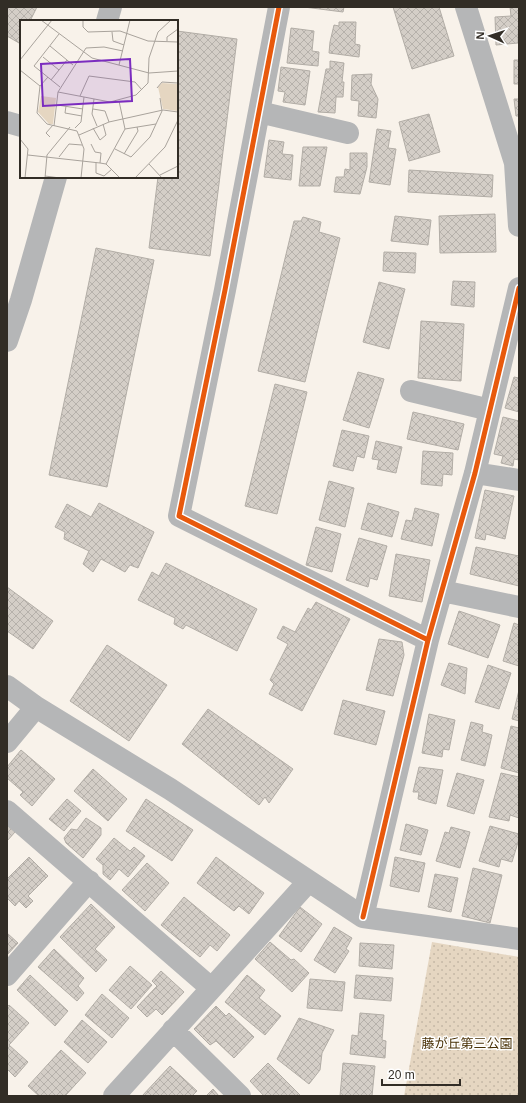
<svg xmlns="http://www.w3.org/2000/svg" width="526" height="1103" viewBox="0 0 526 1103" font-family="Arial,'Noto Sans JP',sans-serif">
<style>
.park{fill:url(#park-dots)}
.building{fill:url(#building-cross-hatch);stroke:#b2ada6}
.lines{fill:none;stroke-linecap:round;stroke-linejoin:round}
.minor{stroke:#b5b6b7;stroke-width:22}
.cycleway-casing{stroke:#fff;stroke-width:8}
.cycleway{stroke:#e8590c;stroke-width:5}
.labels{text-anchor:middle;stroke-width:3;stroke-linejoin:round;paint-order:stroke}
.park-label{font-size:13px;fill:#493106;stroke:#fff}
.inset-road{fill:none;stroke:#a9a39c;stroke-width:1}
.view{fill:#7b2cbf;fill-opacity:0.15;stroke:#7b2cbf;stroke-width:2}
.inset-edge{fill:none;stroke:#322d26;stroke-width:2}
</style>
<defs>
<pattern id="park-dots" width="8" height="8" patternUnits="userSpaceOnUse"><rect width="8" height="8" fill="#e5d6c1"/><path d="M2 2h.1M6 6h.1" fill="none" stroke="#c5b8a6" stroke-width="1.8" stroke-linecap="round"/></pattern>
<pattern id="building-cross-hatch" width="8" height="8" patternUnits="userSpaceOnUse"><rect width="8" height="8" fill="#d4cec7"/><path d="M0 0l8 8M0 8l8-8" fill="none" stroke="#b6b1ab"/></pattern>
</defs>
<rect width="100%" height="100%" fill="#f8f2ea"/>
<path class="park" d="M432,942l87,15v139h-115z"/>
<path class="building" d="M7,7h30l-7,14h-9v18l-2,4 -12,-7z
M304,7h40l-1,5z
M393,7h46l15,49 -42,13z
M510,7h9l-1,36 -22,2 -1,-28 16,-1z
M339,22h17l-1,22 5,1 -1,12 -30,-4 1,-11 4,-17 5,1z
M291,28l23,3 -2,20 7,1 -1,14 -31,-3z
M177,31l60,8 -27,217 -61,-8 9,-71h19z
M514,60h5v24h-5z
M330,61l14,2 -2,19h2l-1,15h-7l-1,16 -17,-1 8,-43h4z
M281,67l29,4 -5,34 -22,-3 2,-10 -7,-1z
M372,74l-1,10 7,15 -2,19 -18,-2 1,-15 -8,-1 1,-25z
M514,99h5v17h-3z
M429,114l11,38 -31,9 -10,-39z
M377,129l14,2 -3,17 8,1 -6,36 -21,-3z
M269,140l15,2 -2,12 11,1 -2,25 -27,-3z
M303,147h24l-7,39h-21z
M350,153h17v14l-7,27 -26,-2 2,-15h8l1,-8 5,1z
M409,170l84,5 -1,22 -84,-5z
M495,214l1,38 -56,1 -1,-37z
M395,216l36,4 -3,25 -37,-4z
M303,217l18,5 -2,10 21,6 -35,144 -47,-11 36,-150h7z
M96,248l58,12 -47,227 -58,-12z
M384,252l32,1 -1,20 -32,-2z
M453,281l22,1 -1,25 -23,-2z
M379,282l26,7 -16,60 -26,-7z
M421,321l43,3 -3,57 -43,-3z
M358,372l26,7 -15,49 -26,-8z
M514,377l5,1v34l-14,-4z
M275,384l32,8 -30,122 -32,-8z
M413,412l51,12 -6,26 -51,-11z
M503,417l16,4 -1,5h1v34l-5,-1 -1,7 -12,-3 2,-7 -9,-2z
M342,430l27,6 -5,22 -7,-2 -4,15 -20,-5z
M376,441l26,6 -6,26 -19,-4 2,-9 -7,-1z
M423,451l30,2 -1,22 -9,-1 -1,12 -21,-2z
M329,481l25,7 -9,39 -26,-7z
M485,490l29,6 -9,43 -19,-5 -1,6 -10,-2z
M99,503l55,29 -16,36 -8,-3 -5,7 -24,-13 -8,13 -10,-8 6,-13 -25,-12 1,-7 -10,-5 12,-23 24,13z
M368,503l31,9 -7,25 -31,-8z
M415,508l24,6 -7,32 -31,-7 5,-19 6,1z
M316,527l25,7 -9,38 -26,-7z
M359,538l28,8 -10,34 -7,-2 -2,9 -22,-7z
M476,547l43,9v30l-49,-12z
M396,554l34,6 -8,42 -33,-6z
M166,563l91,46 -20,42 -51,-26 -3,4 -9,-5 1,-6 -37,-18 14,-28 7,4z
M7,587l46,34 -20,28 -26,-18z
M316,602l34,17 -48,92 -33,-17 5,-10 -4,-4 18,-36 -11,-6 6,-12 12,6 13,-24 3,2z
M459,611l41,14 -12,33 -40,-14z
M514,623l5,2v41l-16,-5z
M379,639l23,3 2,13 -11,41 -27,-6z
M107,645l60,40 -38,56 -59,-40z
M449,663l18,5 -2,26 -24,-9z
M488,665l23,8 -12,36 -24,-7z
M519,690v31l-7,-2z
M343,700l42,11 -9,34 -42,-11z
M208,709l85,60 -24,34 -4,-6 -6,8 -77,-61z
M429,714l26,6 -6,30 -6,-1 -1,8 -20,-4z
M471,722l12,3 -1,7 10,3 -7,31 -24,-6z
M511,726l8,2v45l-18,-5z
M21,750l34,29 -23,27 -12,-11 3,-3 -16,-14v-11z
M419,767l24,3 -7,34 -18,-5 1,-7h-6z
M93,769l34,30 -19,22 -34,-30z
M457,773l27,7 -10,34 -27,-8z
M501,773l18,4v41l-9,-3 -1,6 -20,-4z
M67,799l14,12 -17,20 -15,-12z
M146,799l47,31 -21,31 -46,-30z
M86,818l15,10v7l-18,23 -17,-15 -2,-5 7,-9 6,1z
M406,824l22,6 -7,25 -21,-5z
M7,825l8,7 -8,9z
M490,826l29,8v5l-7,23 -11,-3 -2,8 -20,-6z
M451,827l19,5 -10,36 -24,-7 9,-29 4,1z
M114,838l16,13 4,-4 11,9 -17,21 -9,-8 -9,11 -7,-6v-9l-7,-6z
M29,857l19,19 -20,20 5,5 -7,7 -7,-7 -4,5 -8,-8v-19z
M216,857l48,36 -15,21 -10,-8 -5,5 -37,-28z
M395,857l30,6 -6,29 -29,-6z
M147,863l22,20 -24,28 -23,-21z
M473,868l29,7 -12,48 -28,-7z
M435,874l23,4 -7,34 -23,-5z
M184,897l46,38 -13,16 -7,-6 -10,12 -39,-32z
M91,904l24,23 -20,22 12,11 -11,12 -36,-35z
M300,907l22,17 -21,28 -22,-16z
M334,927l18,11 -6,11 3,2 -14,22 -21,-13z
M7,933l11,10 -11,12z
M270,942l21,18 3,-1 15,14 -17,19 -37,-33z
M360,943l34,2 -2,24 -33,-3z
M54,949l30,29 -6,8 6,7 -7,8 -39,-34z
M130,966l22,19 -21,24 -22,-19z
M161,971l23,21 -22,23 -6,-6 -9,8 -10,-10 20,-21 -5,-5z
M30,975l38,36 -13,15 -38,-36z
M247,975l18,15 -6,8 22,18 -16,19 -40,-33z
M356,975l37,3 -2,23 -37,-3z
M310,979l35,3 -3,29 -35,-3z
M102,994l27,24 -17,20 -27,-23z
M9,1005l20,18 -20,22 19,17 -13,15 -8,-8v-62z
M216,1006l10,10 3,-3 25,24 -20,21 -18,-17 -6,4 -16,-16z
M360,1013l24,2 -2,25 4,1 -1,17 -35,-4 2,-19 6,1z
M299,1018l35,12 -12,23 -2,17 -11,14 -32,-25z
M82,1020l25,22 -19,21 -24,-21z
M61,1050l25,23 -21,23h-26l-11,-10z
M268,1063l33,33h-37l-14,-15z
M343,1063l32,3 -3,30h-32z
M170,1066l27,25 -5,5h-50z
M213,1089l6,7h-13z"/>
<g class="lines">
<path class="minor" d="M279,7l-54,283 -46,226 249,124
M466,7l49,156 4,63
M107,21l4,-14
M259,112l89,21
M7,122l14,4
M7,341l14,-41 35,-123
M411,391l79,19
M475,473l44,7
M442,591l77,16
M7,686l29,21 134,82 193,128 156,22
M7,742l29,-35
M7,811l204,177
M363,917l65,-277 47,-167 44,-185
M7,975l82,-94
M173,1030l67,66
M114,1096l194,-214"/>
<g class="cycleway-casing">
<path id="cycleway" d="M279,7l-54,283 -46,226 249,124
M363,917l65,-277 47,-167 44,-185"/>
</g>
<use href="#cycleway" class="cycleway"/>
</g>
<g class="labels">
<g class="park-label">
<text x="467" y="1048">藤が丘第三公園</text>
</g>
</g>
<g transform="translate(20 20)">
<rect width="158" height="158" fill="#f8f2ea"/>
<path d="M142,63l16,1v27l-15,-2 -5,-22zM21,76l15,2 -3,26h-4l-11,-12z" fill="#e5d6c1"/>
<path class="inset-road" d="M21,0l51,38 57,15 29,-2M63,0v7l5,5 32,-1 28,10 30,1M92,12l1,9 11,4M39,14l-25,32 26,21M147,21v-4l11,-8M30,26l23,19M23,37l16,13M0,40l32,-40M99,45l11,-45M0,50l20,16 -3,27 10,11 30,7 7,18 -3,29M31,60l16,-20M20,66l8,-9M137,68l5,-6 16,1M38,72l52,10 26,-7 12,-12 1,-25 9,-26 13,-12M60,76l9,-20 46,6 7,8M74,79l-2,15 5,12M99,81l6,28M37,85l26,4M46,86l-1,7 17,3M73,89l12,2 4,11M34,106l4,-34 28,-44 18,-1 19,4M55,108l6,-6 3,-25M73,108l7,12 6,-5 -3,-11M59,115l30,-13 54,-12 15,2M30,117l-4,-4 7,-8M0,119l8,10 -3,29M71,124l4,8 6,1 -1,10M95,129l16,8 19,-20 12,-26 -2,-13M104,134l14,-23 -1,-4M8,135l72,8 6,1 14,14M39,137l10,-13 13,1M76,142v11l8,3 8,-7M86,144l19,-35 31,-5M129,144l13,14M140,155l18,-9M25,156l15,2M25,158l2,-23 23,-28M115,158l30,-31 13,-27"/>
<path class="view" d="M110,39l2,42 -89,5 -2,-42z"/>
<rect width="158" height="158" class="inset-edge"/>
</g>
<rect width="526" height="1103" fill="none" stroke="#322d26" stroke-width="16"/>
<g transform="translate(490 36) rotate(273)" stroke="#ffffff" stroke-width="3" paint-order="stroke">
<path d="M0-3L7 15L0 10L-7 15Z" fill="#322d26"/>
<text y="-6" font-size="11" font-weight="bold" text-anchor="middle" fill="#322d26">N</text>
</g>
<path d="M382 1079v6h78v-6" fill="none" stroke="#322d26" stroke-width="2"/>
<text x="388" y="1079" font-size="12" fill="#322d26" stroke="#ffffff" stroke-width="3" paint-order="stroke">20 m</text>
</svg>
